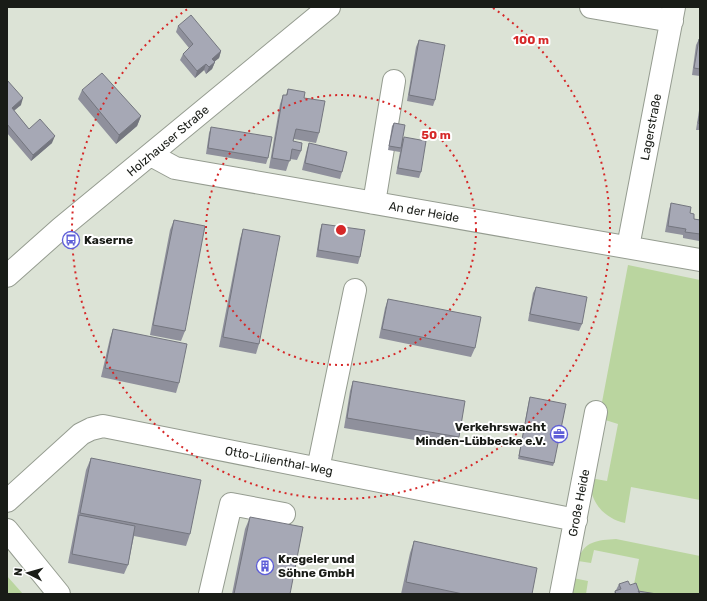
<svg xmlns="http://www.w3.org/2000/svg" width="707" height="601" viewBox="0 0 707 601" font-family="Rubik,sans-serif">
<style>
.green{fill:#bad59f}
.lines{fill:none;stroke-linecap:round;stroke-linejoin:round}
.minor-casing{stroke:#959c90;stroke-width:24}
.minor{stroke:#fff;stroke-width:22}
.wall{fill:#8f909c}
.shaded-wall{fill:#74767f}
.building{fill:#a6a8b5;stroke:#74767f}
.ring{fill:none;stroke:#d62828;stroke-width:2;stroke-dasharray:2 4}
.labels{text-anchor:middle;stroke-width:4;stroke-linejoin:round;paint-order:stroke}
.street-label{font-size:12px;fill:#191c17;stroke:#fff}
.poi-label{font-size:12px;font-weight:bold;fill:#191c17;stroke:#fff;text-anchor:start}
.centre{fill:#d62828;stroke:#fff;stroke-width:2}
.ring-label{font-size:12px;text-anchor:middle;font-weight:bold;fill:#d62828;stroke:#fff;stroke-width:4;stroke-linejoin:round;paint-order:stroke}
</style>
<rect width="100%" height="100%" fill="#dce3d6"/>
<path class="green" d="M628,265l72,15v220l-69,-13 -6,36c-22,-5 -36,-22 -35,-45l17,3 11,-57 -19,-6z
M616,539l84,17v38h-68l7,-35 -45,-9 -3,13 -13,-2c5,-20 20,-21 38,-22z
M7,576l16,18h-16z
M573,578l15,3 -2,13h-16z"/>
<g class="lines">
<g class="minor-casing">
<path id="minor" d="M591,7l81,14
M151,155l24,13 525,92
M374,203l20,-122
M628,247l46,-240
M7,276l54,-48 268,-221
M318,469l37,-179
M7,501l74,-67 10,-5 12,-3 473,94
M7,530l52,64
M210,594l21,-90 53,10
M561,594l35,-182"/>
</g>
<use href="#minor" class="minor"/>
</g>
<path class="wall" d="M178,26l43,25 -2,7 -5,4h1l-3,7 -6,5 -2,-4 -9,8 -15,-18 3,-6 6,-6 -13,-16z
M699,39h1v37l-8,-1 4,-30z
M419,40l16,60 -2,6 -26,-5 9,-54z
M7,80l14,25 -7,6 15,18 23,14 -21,18 -24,-28z
M288,89l16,9 15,35 -3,10 -22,-4 -1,2 8,10 -4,9 -7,-1 -4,12 -17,-3 11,-64 3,-9h3z
M82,90l59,26 -4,10 -21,18 -38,-45z
M700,104v26h-4z
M394,123l27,49 -2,6 -23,-4 4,-22 -12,-2 4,-24z
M211,127l57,31 -2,6 -60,-10 3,-21z
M309,143l33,29 -2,7 -38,-9 5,-21z
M671,203l19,10 4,6 6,1v17l-1,4 -16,-3v-3l-18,-3 4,-22z
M174,220l11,111 -4,10 -31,-6 20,-105z
M322,224l38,33 -2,7 -42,-7 4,-27z
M243,229l16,115 -3,10 -37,-7 21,-108z
M536,287l46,37 -3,7 -51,-10 5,-28z
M388,299l87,49 -4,9 -92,-19 6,-30z
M113,329l66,54 -3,10 -75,-16 9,-39z
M353,381l106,56 -3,10 -112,-19 6,-37z
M530,397l24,66 -1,3 -35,-7 11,-59z
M91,458l99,76 -4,12 -52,-10 -6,29 -4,9 -56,-11 18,-93z
M250,517l40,77h-58l13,-65z
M414,541l118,53h-131l9,-41z
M619,584l11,1 8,6 19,3h-43l1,-3 1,-1z"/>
<path class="shaded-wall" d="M221,51l-2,7 -9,7 2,-6z
M215,62l-3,7 -6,5 3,-7z
M206,64l-2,6 -9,8 2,-7z
M23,98l-2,7 -12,9 3,-6z
M141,116l-4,10 -21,18 3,-9z
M55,136l-3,7 -21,18 2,-6z"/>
<path class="building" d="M191,15l30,36 -9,8 3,3 -6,5 -3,-3 -9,7 -14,-17 10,-10 -15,-18z
M699,39h1v30l-6,-1z
M419,40l26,5 -10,55 -26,-5z
M102,73l39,43 -22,19 -37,-45z
M7,80l16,18 -11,10 17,21 11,-10 15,17 -22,19 -26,-31z
M288,89l17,3 -1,6 21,3 -6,32 -23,-4 -3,12 9,2 -1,8 -9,-2 -2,12 -18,-3 11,-63h4z
M700,113v11l-2,-1z
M394,123l11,2 -4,23 -12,-2z
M211,127l61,10 -4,21 -60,-10z
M404,137l22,4 -5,31 -23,-4z
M309,143l38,9 -5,20 -37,-9z
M671,203l20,4 -1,6 4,1v5l6,1v14l-15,-2 1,-3 -18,-3z
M174,220l31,6 -20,105 -32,-6z
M322,224l43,6 -5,27 -42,-7z
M243,229l37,7 -21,108 -36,-7z
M536,287l51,10 -5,27 -52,-10z
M388,299l93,18 -6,31 -93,-19z
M113,329l74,15 -8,39 -74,-15z
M353,381l112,20 -6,36 -112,-19z
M530,397l36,7 -12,59 -35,-7z
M91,458l110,22 -11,54 -110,-21z
M79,515l56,11 -7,39 -56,-11z
M250,517l53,10 -13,67h-56z
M414,541l123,27 -5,26h-69l-57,-12z
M628,581l2,4 6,-2 4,11h-24l-1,-3 6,-2 -2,-5z
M638,591l19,3h-17z"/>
<g class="ring">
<circle cx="341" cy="230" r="135"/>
<path d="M493 8A269 269 0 1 1 189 8"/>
</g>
<defs>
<g id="bus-ring" transform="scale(0.9)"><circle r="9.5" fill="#fff" stroke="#5f5fd8" stroke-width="1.5"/><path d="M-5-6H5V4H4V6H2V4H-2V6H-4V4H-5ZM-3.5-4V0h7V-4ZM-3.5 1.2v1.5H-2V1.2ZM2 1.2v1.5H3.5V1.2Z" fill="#5f5fd8"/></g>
<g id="office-ring" transform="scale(0.9)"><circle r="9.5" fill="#fff" stroke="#5f5fd8" stroke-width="1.5"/><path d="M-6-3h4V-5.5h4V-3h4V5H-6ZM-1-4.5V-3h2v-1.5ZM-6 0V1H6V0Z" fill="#5f5fd8"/></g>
<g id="building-ring" transform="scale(0.9)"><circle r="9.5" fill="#fff" stroke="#5f5fd8" stroke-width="1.5"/><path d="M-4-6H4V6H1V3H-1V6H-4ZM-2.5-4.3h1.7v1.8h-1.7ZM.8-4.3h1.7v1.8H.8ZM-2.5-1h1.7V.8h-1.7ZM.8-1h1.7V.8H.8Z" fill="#5f5fd8"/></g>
</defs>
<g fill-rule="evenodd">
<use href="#bus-ring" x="71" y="240"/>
<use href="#office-ring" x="559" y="434"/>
<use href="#building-ring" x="265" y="566"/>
</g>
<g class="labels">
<g class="street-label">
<text transform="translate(651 127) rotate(-79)" y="4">Lagerstraße</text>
<text transform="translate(168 141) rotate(-40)" y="4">Holzhauser Straße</text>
<text transform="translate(424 212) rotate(10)" y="4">An der Heide</text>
<text transform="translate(279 461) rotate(11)" y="4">Otto-Lilienthal-Weg</text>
<text transform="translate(579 503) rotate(-79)" y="4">Große Heide</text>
</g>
<g class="poi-label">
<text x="84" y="244">Kaserne</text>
<text x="546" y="431" text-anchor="end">Verkehrswacht<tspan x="546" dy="14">Minden-Lübbecke e.V.</tspan></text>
<text x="278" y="563">Kregeler und<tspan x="278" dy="14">Söhne GmbH</tspan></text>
</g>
</g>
<circle cx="341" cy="230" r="6" class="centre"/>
<g class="ring-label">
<text x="531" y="44">100 m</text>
<text x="436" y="139">50 m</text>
</g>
<rect width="707" height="601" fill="none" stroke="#191c17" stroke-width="16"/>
<g transform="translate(28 573) rotate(276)" stroke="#ffffff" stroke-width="3" paint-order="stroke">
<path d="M0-3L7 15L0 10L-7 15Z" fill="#191c17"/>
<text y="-6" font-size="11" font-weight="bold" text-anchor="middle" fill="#191c17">N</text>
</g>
</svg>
